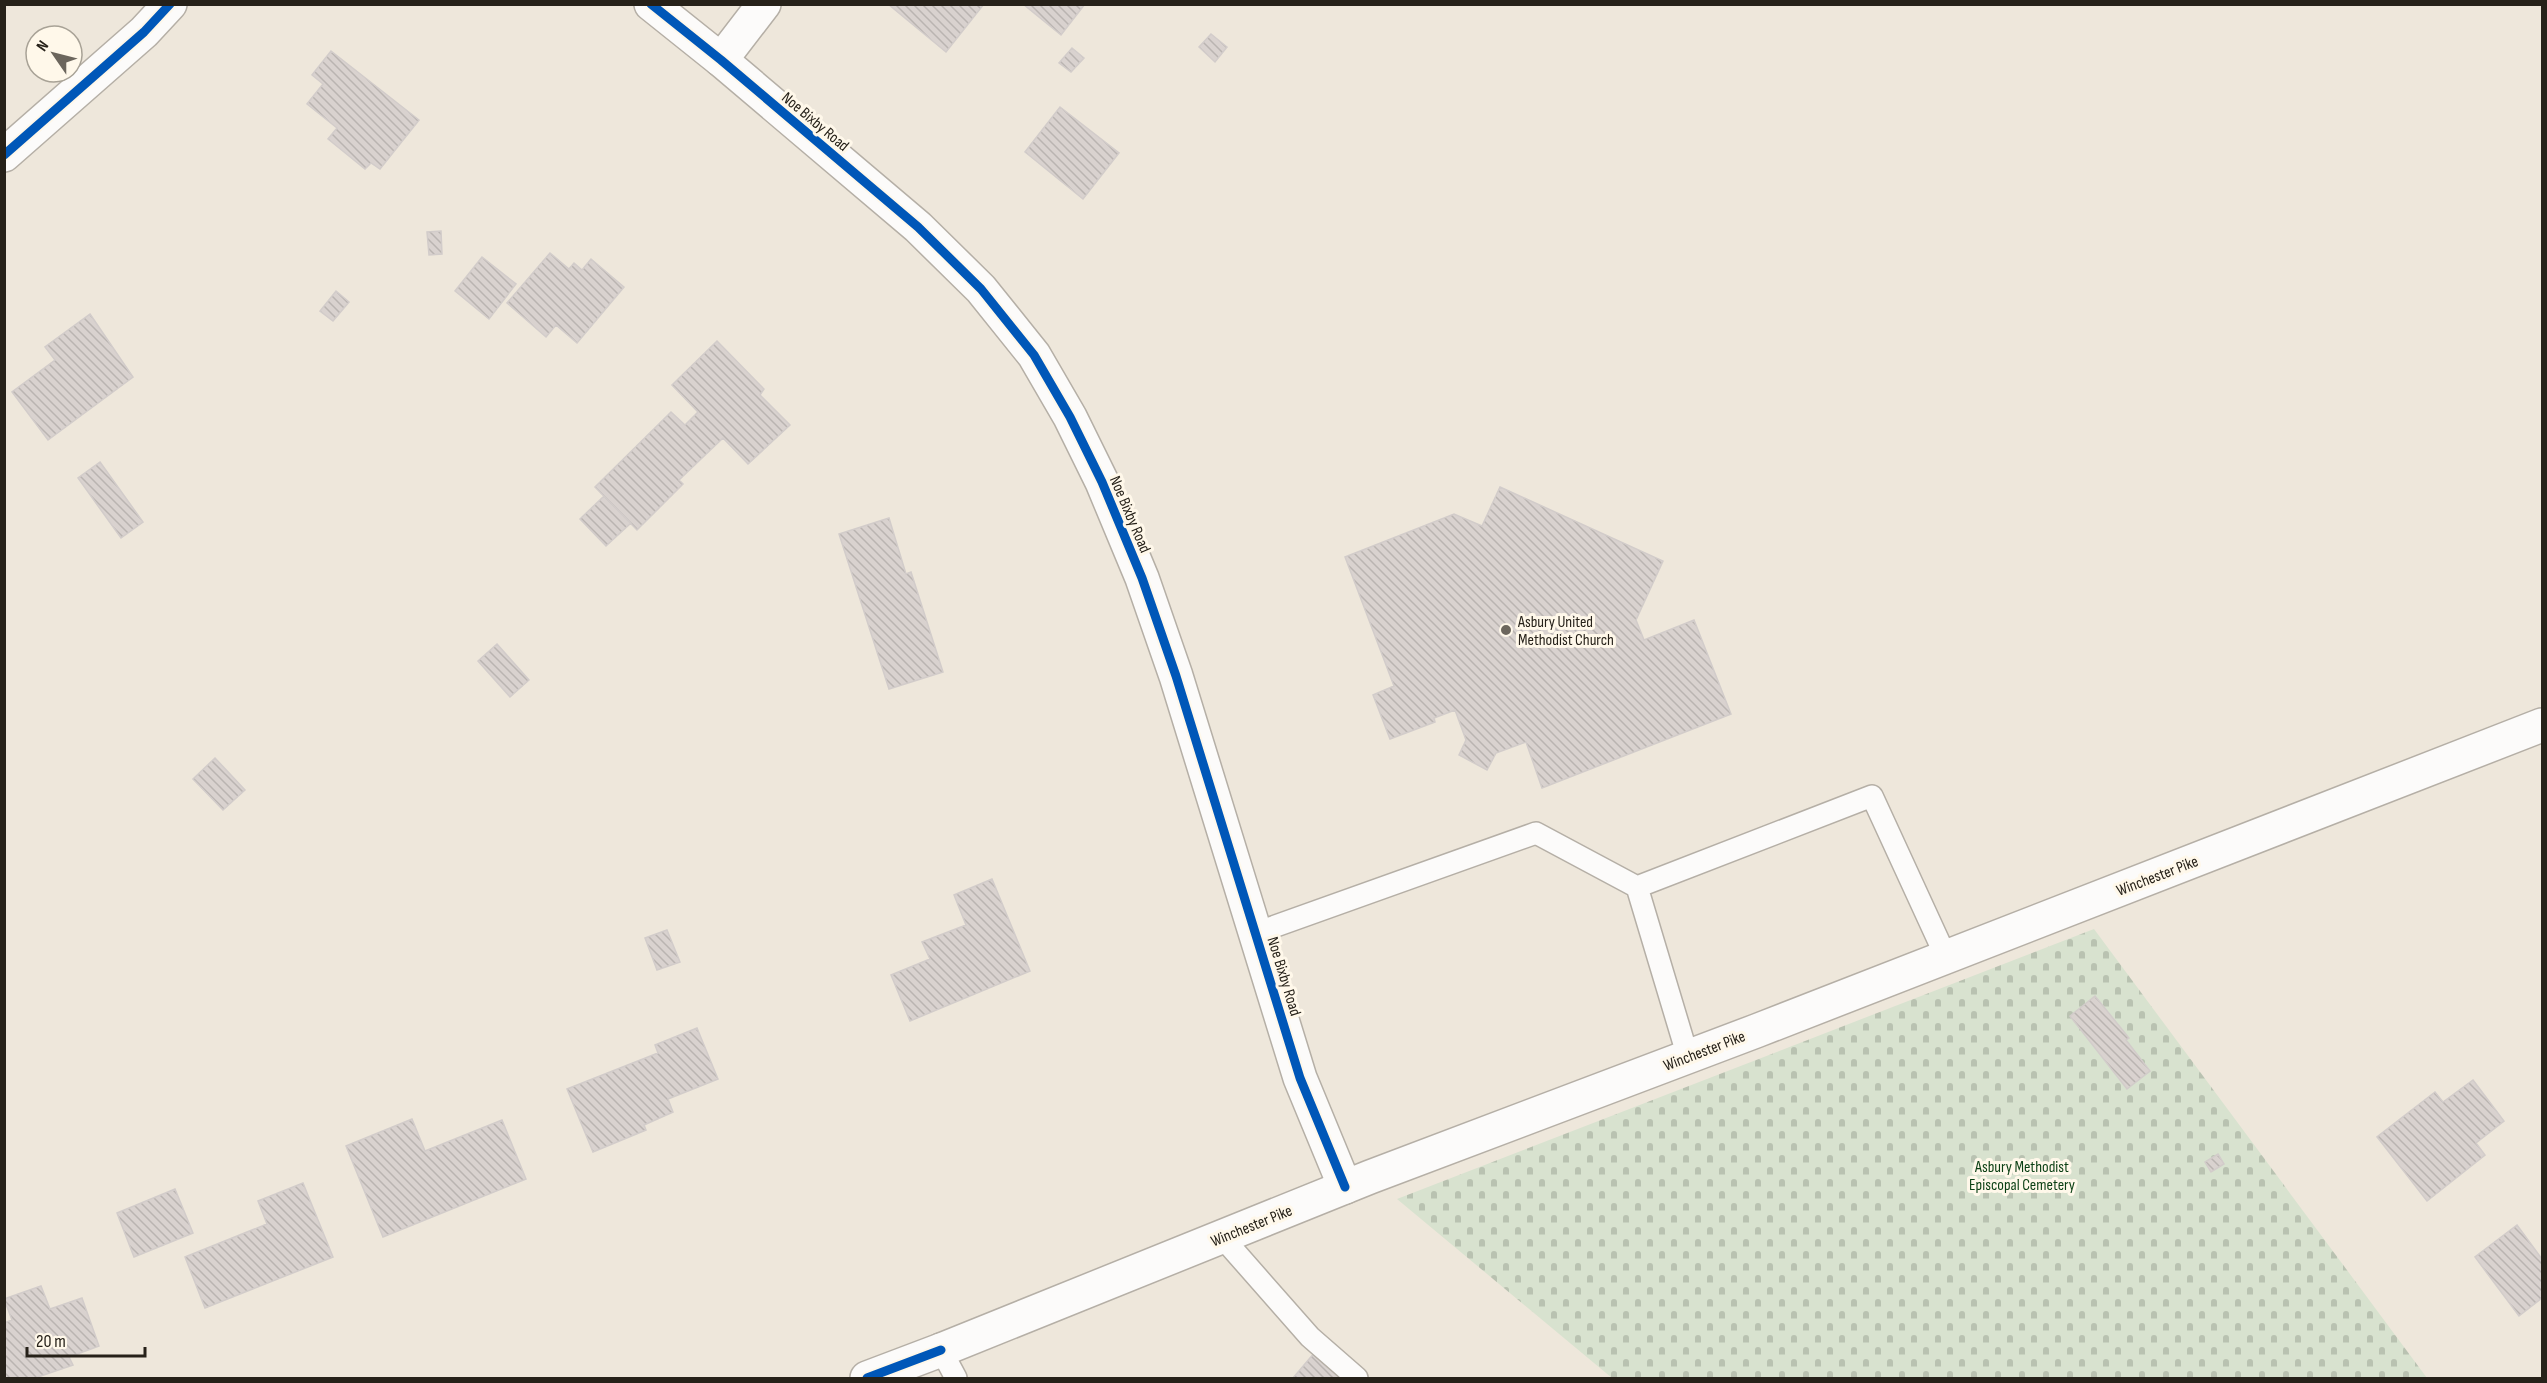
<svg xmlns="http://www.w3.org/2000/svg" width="2547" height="1383" viewBox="0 0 2547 1383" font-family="'Sofia Sans Condensed',sans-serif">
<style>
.cemetery{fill:url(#cemetery-stones)}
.building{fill:url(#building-back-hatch);stroke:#d2ccca;stroke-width:1.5}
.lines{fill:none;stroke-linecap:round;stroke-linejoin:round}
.service-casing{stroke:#b5afa6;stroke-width:24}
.minor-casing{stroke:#b5afa6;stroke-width:36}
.tertiary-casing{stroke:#b5afa6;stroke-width:36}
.secondary-casing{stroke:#b5afa6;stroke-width:36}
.service{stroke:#fcfbfa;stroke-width:21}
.minor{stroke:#fcfbfa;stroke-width:33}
.tertiary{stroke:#fcfbfa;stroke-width:33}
.secondary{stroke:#fcfbfa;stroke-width:33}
.cycleway-casing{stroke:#fff8ea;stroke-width:13}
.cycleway{stroke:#0057b8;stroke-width:9}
.poi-dot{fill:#6c665d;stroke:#fff8ea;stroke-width:2}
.labels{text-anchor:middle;stroke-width:6;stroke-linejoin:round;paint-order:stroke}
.street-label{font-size:16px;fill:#262119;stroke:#fff8ea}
.poi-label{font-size:16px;fill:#262119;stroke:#fff8ea;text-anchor:start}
.park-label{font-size:16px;fill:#0a3f13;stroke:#fff8ea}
</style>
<defs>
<pattern id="cemetery-stones" width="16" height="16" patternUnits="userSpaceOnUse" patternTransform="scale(1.5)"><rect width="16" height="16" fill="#d8e2cf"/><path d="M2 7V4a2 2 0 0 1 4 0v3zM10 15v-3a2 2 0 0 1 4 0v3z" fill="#b9c2b1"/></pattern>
<pattern id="building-back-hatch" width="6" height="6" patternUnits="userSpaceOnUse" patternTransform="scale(1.5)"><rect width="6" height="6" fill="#d9d2cf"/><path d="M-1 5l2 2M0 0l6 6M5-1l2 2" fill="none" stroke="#bab4b1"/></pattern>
</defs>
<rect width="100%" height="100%" fill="#eee7db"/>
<path class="cemetery" d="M2094,929l333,449h-815l-215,-179z"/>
<path class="building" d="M888,4h96l-38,48z
M1023,4h62l-24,31z
M1211,34l16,13 -12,15 -16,-15z
M1072,48l12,10 -13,14 -12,-9z
M331,51l88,69 -39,49 -9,-6 -6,6 -37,-30 9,-11 -30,-24 16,-20 -11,-9z
M1060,107l59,46 -36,46 -58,-47z
M441,231l1,23 -13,1 -2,-23z
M550,253l19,16 5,-6 8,7 9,-11 33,28 -47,56 -21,-18 -10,12 -39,-34z
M482,257l34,27 -27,35 -34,-28z
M336,291l13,11 -16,19 -13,-10z
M90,314l43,63 -85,63 -36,-48 43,-32 -10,-13z
M717,341l47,48 -4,6 30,30 -42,39 -25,-26 -44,42 4,4 -46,46 -42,-43 76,-75 14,13 13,-13 -26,-27z
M100,462l43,60 -22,16 -43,-60z
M1500,487l163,74 -27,59 8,20 50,-20 37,94 -189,74 -16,-46 -30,11 -9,17 -28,-15 7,-15 -11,-30 -21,8 1,4 -45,17 -17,-44 21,-9 -49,-129 109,-43 28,12z
M604,496l27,27 -25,23 -26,-27z
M889,518l17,56 5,-2 32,100 -54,17 -50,-155z
M497,644l32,36 -19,17 -32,-36z
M215,758l30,32 -22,20 -30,-31z
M992,879l38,92 -120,50 -19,-46 39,-16 -8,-17 44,-17 -12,-30z
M667,930l13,32 -23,8 -12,-32z
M2095,996l34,42 -3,2 24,31 -23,18 -57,-73z
M697,1028l21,51 -50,20 5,13 -29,13 2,5 -53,22 -26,-63 91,-36 -3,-8z
M2473,1080l31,41 -28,22 9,12 -58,46 -50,-64 58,-45 8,10z
M412,1119l13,32 77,-31 24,59 -143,58 -37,-91z
M2218,1154l6,10 -13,8 -6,-10z
M303,1183l30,74 -128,51 -20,-51 82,-33 -9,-23z
M175,1189l18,44 -59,24 -17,-44z
M2517,1225l25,34v39l-23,18 -44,-59z
M41,1286l9,23 32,-11 17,48 -30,11 4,8 -38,13h-31v-55l8,-3 -8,-21z
M1315,1352l32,26h-54z"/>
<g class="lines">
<g class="service-casing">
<path id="service" d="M1256,933l280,-100 101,54
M1688,1057l-51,-170 235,-91 74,161
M1222,1237l88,100 47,41
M941,1350l15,28"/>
</g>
<g class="minor-casing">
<path id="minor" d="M721,60l43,-56
M4,155l140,-123 26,-28"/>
</g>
<g class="tertiary-casing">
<path id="tertiary" d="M651,4l70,56 197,167 63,62 53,66 36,62 32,65 40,96 34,98 124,402 45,109
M867,1378l74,-28"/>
</g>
<g class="secondary-casing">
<path id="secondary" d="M941,1350l429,-173 386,-146 786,-306"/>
</g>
<use href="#service" class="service"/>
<use href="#minor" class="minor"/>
<use href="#tertiary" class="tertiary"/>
<use href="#secondary" class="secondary"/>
<g class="cycleway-casing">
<path id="cycleway" d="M651,4l70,56 197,167 63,62 53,66 36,62 32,65 40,96 34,98 124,402 45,109
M4,155l140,-123 26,-28
M867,1378l74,-28"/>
</g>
<use href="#cycleway" class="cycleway"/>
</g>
<circle class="poi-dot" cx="1506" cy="630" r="6"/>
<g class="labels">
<g class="street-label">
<text transform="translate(816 121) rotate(40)" y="6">Noe Bixby Road</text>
<text transform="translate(1131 514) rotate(67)" y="6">Noe Bixby Road</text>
<text transform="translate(2157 875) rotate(-21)" y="6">Winchester Pike</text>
<text transform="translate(1285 976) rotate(73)" y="6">Noe Bixby Road</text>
<text transform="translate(1704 1050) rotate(-21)" y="6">Winchester Pike</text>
<text transform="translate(1251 1225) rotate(-22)" y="6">Winchester Pike</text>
</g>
<g class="poi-label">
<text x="1518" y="627">Asbury United<tspan x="1518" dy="18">Methodist Church</tspan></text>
</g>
<g class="park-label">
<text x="2022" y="1172">Asbury Methodist<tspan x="2022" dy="18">Episcopal Cemetery</tspan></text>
</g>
</g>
<rect width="2547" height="1383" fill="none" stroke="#262119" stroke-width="12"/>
<g transform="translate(54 54) rotate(305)"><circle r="28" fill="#fff8ea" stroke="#a8a296" stroke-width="1.5"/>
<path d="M0-4.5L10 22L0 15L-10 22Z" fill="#6c665d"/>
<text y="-9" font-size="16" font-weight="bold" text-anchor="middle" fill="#262119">N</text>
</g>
<path d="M27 1347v9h118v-9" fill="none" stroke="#262119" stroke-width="3"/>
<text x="36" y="1347" font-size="18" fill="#262119" stroke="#fff8ea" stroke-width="4.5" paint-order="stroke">20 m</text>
</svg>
